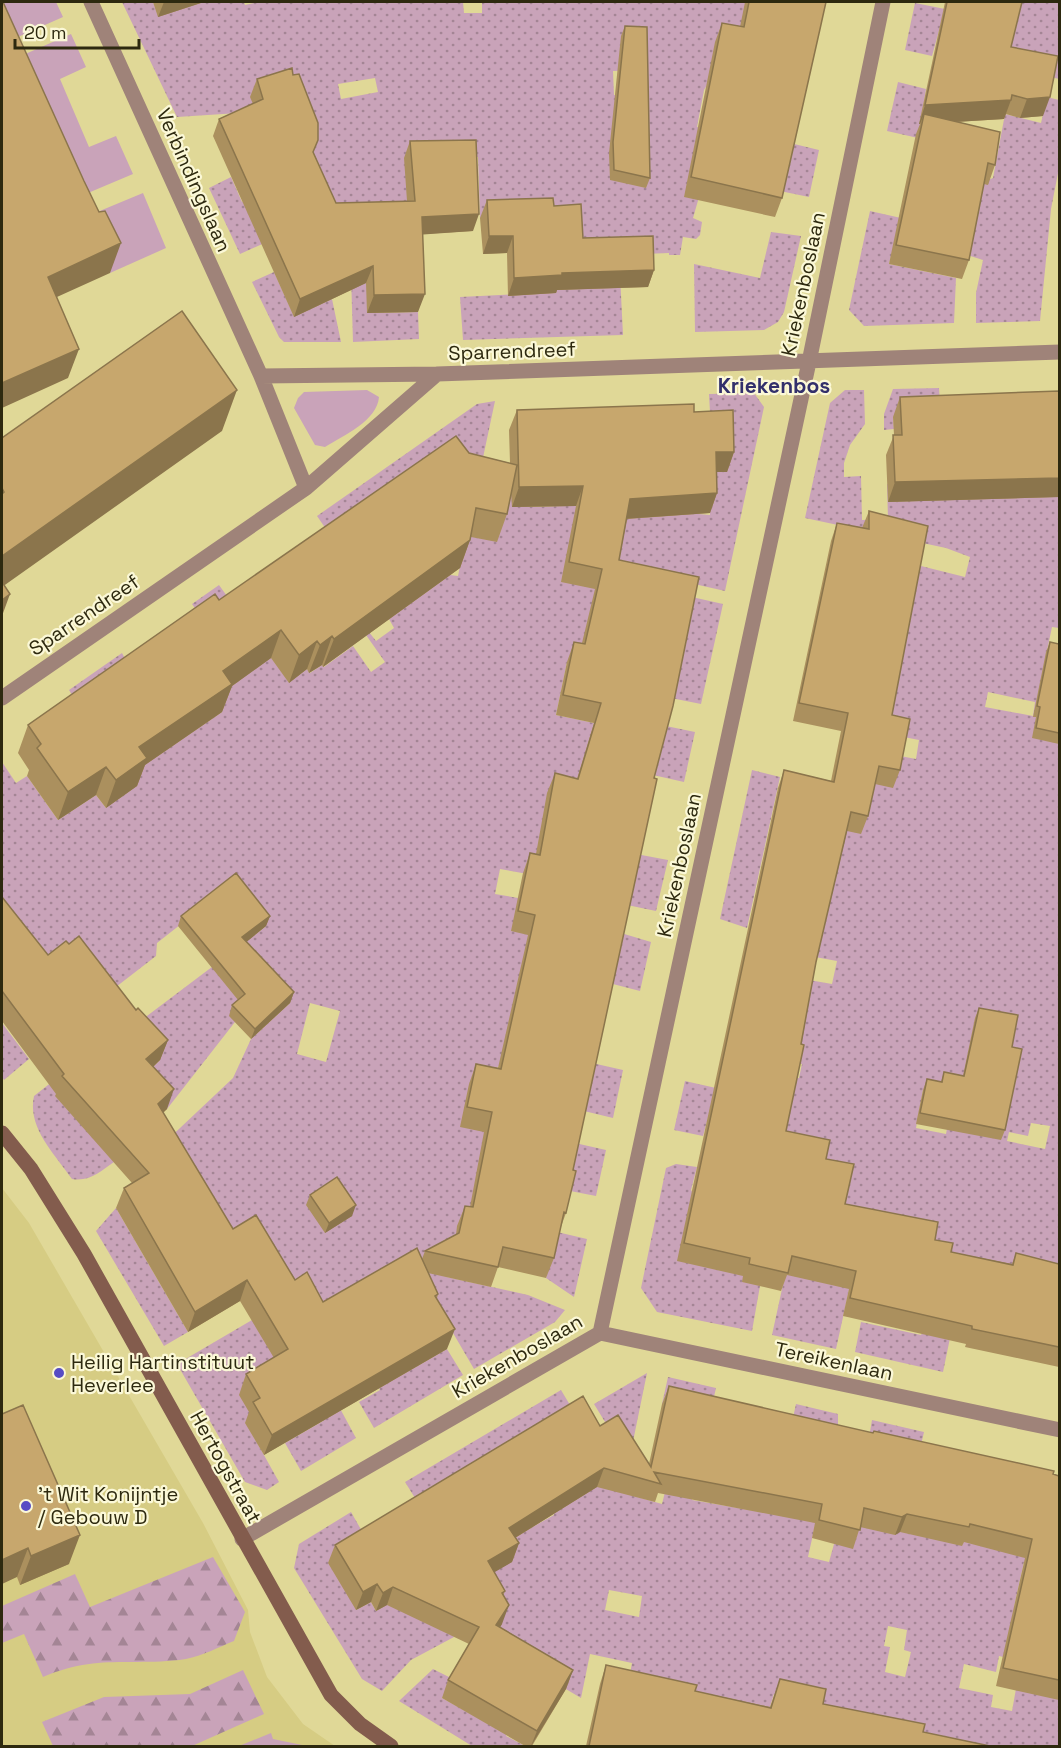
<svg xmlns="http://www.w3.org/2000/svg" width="1061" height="1748" viewBox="0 0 1061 1748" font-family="'Space Grotesk',sans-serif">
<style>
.built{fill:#d6cc83}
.grass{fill:#c9a3b9}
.forest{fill:url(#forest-firs)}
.park{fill:url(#park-dots);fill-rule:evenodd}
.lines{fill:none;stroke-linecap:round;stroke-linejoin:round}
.street{stroke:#9f8379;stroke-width:15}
.secondary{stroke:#835c4d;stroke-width:15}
.wall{fill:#ab905e}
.shaded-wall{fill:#8b754c}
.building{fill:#c7a76d;stroke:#8b754c;stroke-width:1.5}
.poi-dot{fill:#574cc4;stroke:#fbf8d7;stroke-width:2}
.labels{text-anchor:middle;stroke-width:4.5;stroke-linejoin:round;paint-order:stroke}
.street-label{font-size:20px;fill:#2d290f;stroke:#fbf8d7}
.poi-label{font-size:20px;fill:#2d290f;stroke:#fbf8d7;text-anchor:start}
.neighbourhood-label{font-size:21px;font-weight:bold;fill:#322f6b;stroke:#fbf8d7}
</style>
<defs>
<pattern id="forest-firs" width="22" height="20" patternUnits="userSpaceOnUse" patternTransform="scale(1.5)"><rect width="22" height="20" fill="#c9a3b9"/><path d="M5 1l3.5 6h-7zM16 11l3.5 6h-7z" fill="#a48595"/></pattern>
<pattern id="park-dots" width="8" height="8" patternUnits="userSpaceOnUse" patternTransform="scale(1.5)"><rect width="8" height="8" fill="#c9a3b9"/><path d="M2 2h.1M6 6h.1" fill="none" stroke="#a48595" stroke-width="1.8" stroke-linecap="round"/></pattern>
</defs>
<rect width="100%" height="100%" fill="#e0d897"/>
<path class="built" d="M2,1188l27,35 174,300 45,87 2,22 17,45 36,47 32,22h-333z"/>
<path class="grass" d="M2,2h54l7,15 -61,27z
M71,34l15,33 -26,12 29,68 27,-11 17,38 -64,27 -62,-139z
M143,193l23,55 -56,25 -15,-33 -17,-20z
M367,390l12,7c-2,24 -35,38 -54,50l-10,-2 -21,-37 4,-10 6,-6z
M271,1733l2,6 34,7h-68z"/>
<path class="forest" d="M213,1557l32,55 -11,29c-15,6 -32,15 -48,18 -53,8 -89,-6 -143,18l-19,-43 -22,9v-37l73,-32 15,33z
M243,1670l21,44 -72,32h-139l-11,-24 62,-25 86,-3z"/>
<path class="park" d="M122,2h31l6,14 45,-14h40l1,3 13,-3h205l1,11h18v-11h264l-5,25 -37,63 -7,37 21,4 -25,87 9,4 -2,13 -4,4 -13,-2 -3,18h-11v-2l-50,2 4,80 -160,5 -3,-43 96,-5 -10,-76 -66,2 -2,-61 -49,1 -62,155 51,-1 1,27 -66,3 -4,-137 -109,49 -31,-66 22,-11 11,25 66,-29 -54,-61 -77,5zM644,70v25h-30l-1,-24zM375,78l3,14 -37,7 -3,-15z
M1019,2h40v77l-55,-14z
M915,3l30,6 -13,47 -27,-6z
M898,82l28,7 -8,49 -31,-7z
M1047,97l12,3v68l-8,41 -11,112 -64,2v-30l7,-33 -22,-7 20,-70 12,-5 12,-64 36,9z
M790,143l29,7 -10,47 -29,-6z
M870,211l31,7 -12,46 67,14 -2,45 -90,3 -15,-16z
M771,232l30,4 -17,76 -6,10 -14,8 -69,2 -1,-68 66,14z
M274,272l20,44 38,-17 9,43h-57l-5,-5 -27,-55z
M939,388l2,29h-48l1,12 -10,1v-16l9,-25z
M845,390h19l1,34 -15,21 -6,18v14l17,-1 1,44 26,-1 -1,-35 172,13v131l-7,-1 -7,33 14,84v547l-103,18 -13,63 -88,-20 6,-30 60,13 1,-2 -71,-52 -15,68 -64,-14 15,-69 -8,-117 11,-72 9,1 3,-14 -7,-2 14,-82 23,4 5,-23 -22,-4 27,-127 30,-46 28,-28 16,3 3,-19 -56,-11 54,-164 48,12 5,-20 -24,-9 -141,-30 25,-115zM988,692l47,10 -2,14 -48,-9zM923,1090l30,6 -7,38 -30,-6zM1031,1123l19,3 -5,23 -38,-8 2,-9 19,4z
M754,393l10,14 -39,184 -123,-28 7,29 -11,39 -31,31 -11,53 38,8 -8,39 -47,114 -39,-7 -5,25 23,4 26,40 -24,132 -22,-4 -14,66 10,43 -47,102 81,18 37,15 -10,12 -81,47 -46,-79 -111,76 39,72 -55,33 -16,-28 38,-22 -70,-3 -7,5 33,59 -12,8 -22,-8 -68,-118 75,-44 -24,-72 -66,-103 71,-67 18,-39 39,-36 -55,19 -68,87 -25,-32 18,-17 -29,-32 -17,134c-13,9 -24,20 -42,17 -17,-25 -45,-51 -38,-83l93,-73 4,5 134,-101 -33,-43 -75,59 -1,13 -53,41 -101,8v-243l14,21 11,-7 31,44 38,-25 10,13 -24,-98 -13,-20 53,-37 50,93 50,-34 -9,-13 29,-24 -50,-71 27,-19 70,97 18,-13 3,4 12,-8 2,2 29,-21 18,26 14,-10 -19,-27 3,-3 7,9 18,-13 -5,-9 61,-44 8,1 8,-40 45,-43 18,14 31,-1v-4l150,13 -1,-43h17l-15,-41 -2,-37zM310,1003l30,8 -14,51 -29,-8z
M495,401l-18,85 -142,56 -18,-26 160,-112z
M692,597l31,7 -22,100 -30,-6z
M666,726l29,6 -11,50 -31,-7z
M752,770l28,7 -33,151 -27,-9z
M636,854l32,6 -12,51 -29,-6z
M621,933l30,9 -11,49 -31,-8z
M2,1023l27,36 -25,21 -2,-3z
M592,1063l31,7 -10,48 -29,-7z
M685,1081l31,7 -13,48 -29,-6z
M575,1143l31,7 -10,46 -31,-6z
M676,1164l21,3 -6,23 52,86 17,10 -8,45 -95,-19 -16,-24 25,-120z
M116,1208l72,124 -24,14 -68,-115z
M557,1232l30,7 -13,58 -28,-19z
M447,1349l16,26 -89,53 -15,-26 21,-12 -1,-2z
M647,1373l-18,88 -35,-57z
M668,1377l48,11 -7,30 -47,-14z
M561,1390l15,25 -156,91 -15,-24z
M796,1404l42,10v31l-49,-9z
M872,1420l52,12 -7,30 -50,-13z
M701,1457l-9,43 80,14 46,-2 -10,45 21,5 5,-18 24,-23 45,9 65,-14 62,43 -6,3 -10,45 45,93v46h-142l-116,-46 -27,-6 -10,32 -137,-37 5,-26 -42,-9 -9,44 -91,-54 -9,-64 19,-38 20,-8 34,-19 -4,-9 77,-37 7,27 28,8 5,-20zM609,1590l33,6 -3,21 -34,-7zM888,1626l19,4 -3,20 7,2 -6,25 -20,-5 5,-25 -6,-1zM999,1656l22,5 -9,50 -21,-4 2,-12 -34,-7 5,-24 32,8z
M351,1512l16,28 -11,70 15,-8 5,9 51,-31 27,57 -43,23 -29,31 -20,-12 -68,-111 5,-24z
M433,1669l20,10 -11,19 65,36 -1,2 19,10h-53l-73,-45z"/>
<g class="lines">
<path class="street" d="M91,2l170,374 176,-2
M261,376l45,112
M2,698l304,-210 131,-114 623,-22
M600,1333l460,97
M242,1539l358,-206 209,-971 74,-360"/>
<path class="secondary" d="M2,1133l29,36 53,85 247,441 29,29 31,22"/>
</g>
<path class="wall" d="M153,2h51l-46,15z
M745,2h81l-44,196 -7,19 -91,-20 31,-155 7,-19 18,4z
M945,2h77l-11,45 32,69 -23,2 -14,-4 -2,5 -49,3 40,43 -7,20 -4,-1 -15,76 -7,19 -73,-15 27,-130 4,-10h-1z
M625,26l25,152 -4,10 -36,-8 -1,-27 12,-117z
M257,79l56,73 23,51 71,-2 -3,-43 6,-17 63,90 -50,3 -5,78 -51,1 -1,-30 -72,34 -81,-181 6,-17 34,-15 -3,-7z
M487,200l67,6 29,32 71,32 -6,17 -91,3 -1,3 -48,3 -1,-43 -24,1 -3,-36z
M1059,391v106l-171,5 -2,-47 8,-20 -1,-18 7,-20z
M517,410l177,2 40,40 -7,20h-11l1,21 -7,20 -83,6 -8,41 35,218 -81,392 -7,43 -7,19 -5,26 -8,20 -48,-11 -7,20 -63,-14 10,21 -1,4 10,51 -183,106 -19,-32 4,-11 -10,-17 7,-21 28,-16 -34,-57 -52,31 -72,-124 8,-20 8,-5 -77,-87 1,-2 -54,-73v-124l46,58 88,55 32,30 -8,20 -7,7 14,42 -4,4 70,116 90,73 99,-43 3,-8 31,-16 1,-9 8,-20 5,1 14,-75 -24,-5 9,-43 7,-20 22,4 30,-133 -17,-4 12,-58 7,-20 6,1 11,-61 8,-20 22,6 17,-56 -38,-8 11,-53 7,-20 8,1 13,-54 -34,-7 15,-76 -64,1 -1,-14 -4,21 -10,28 -26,-5 -11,31 -137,99 -1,-2 -13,8 -2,-4 -18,14 -18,-25 -39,28 -10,26 -77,53 -8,21 -31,22 -10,-13 -38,25 -31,-44 2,-6 -11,-17 10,-28 191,-125 250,-147 41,10 -1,-33z
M869,511l23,204 8,55 -7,18 -18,-4 -7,32 -7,18 -14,-3 -31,131 -30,169 40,28 19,45 90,36 16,12 61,12 4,-11 43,11v103l-94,-20 1,-3 -123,-28 6,-27 -62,-14 -6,16 -39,-9 1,-6 -66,-15 101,-473 6,-18 47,11 10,-50 -48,-10 38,-180 6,-18 25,5z
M1050,642l9,2v100l-27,-6 4,-21h-3l13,-65z
M181,916h89l-4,10 -20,16 48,50 -4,11 -39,36 -22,-23 3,-11 6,-5 -60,-74z
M979,1008l33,39 -7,83 -4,10 -85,-16 7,-34 4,-11 14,3 3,-10 19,4 12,-58z
M310,1195l42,21 -27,17 -19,-28z
M669,1386l390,90v224l-63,-14 29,-128 -61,-16 -2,4 -62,-14 -5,3 -35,-8 -7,22 -41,-11 3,-15 -157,-30 -3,9 -58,-15 -82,51 4,5 -7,19 -18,10 11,19 -2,5 -1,28 -2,3 73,43 -7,19 -34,57h-7l-83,-48 6,-18 21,-36 -82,-39 -11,6 -5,-9 -15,8 -28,-47 7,-18 265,-119 49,38 13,-60z
M2,1414l67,150 -49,21 -3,-8z
M606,1665l89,26 75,16 10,-28 43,25 100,28 67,14h-404l14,-62z"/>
<path class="shaded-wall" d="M164,2h40l-46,15z
M1050,97l-7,19 -23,2 7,-19z
M1011,100l-7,19 -82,5 2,-10 -4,10h-1l6,-19z
M479,214l-6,17 -57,4 6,-18z
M489,236h24l-6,17 -24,1z
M121,243l-11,30 -73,33 11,-29z
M373,266l-7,17 -72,34 6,-18z
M654,270l-6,17 -91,3 -1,3 -48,3 6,-18 48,-5z
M425,294l-7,18 -51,1 7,-18z
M79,349l-11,29 -66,30v-25z
M237,390l-15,41 -220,156v-31z
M716,452h18l-7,20h-18z
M1059,478v19l-171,5 7,-20z
M583,486l-7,20 -64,1 7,-20z
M717,493l-7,20 -87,6 7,-20z
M470,540l-10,28 -137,99 11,-28z
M10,594l-8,22v-16z
M281,630l-10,28 -39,28 -10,26 -77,53 -8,21 -31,22 10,-28 23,-33 84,-76z
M332,636l-10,29 -13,8 11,-28z
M317,641l-10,28 -18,14 10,-28z
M106,767l-10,28 -38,25 10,-28z
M270,916l-4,10 -27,22 3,-11z
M294,992l-4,11 -39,36 4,-10z
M168,1040l-8,20 -21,20 7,-21z
M174,1089l-7,20 -17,15 8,-20z
M356,1205l-4,11 -27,17 4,-10z
M247,1280l-7,21 -52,31 7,-20z
M455,1329l-8,20 -183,106 8,-20z
M604,1468l-7,19 -95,59 7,-18z
M907,1514l-7,18 -5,3 7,-18z
M80,1535l-11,29 -49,21 11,-29z
M519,1543l-7,19 -31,18 7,-19z
M28,1548l-11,29 -15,7v-24z
M377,1584l-6,18 -15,8 7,-18z
M393,1587l-6,18 -11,6 7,-18z
M509,1605l-7,19 -12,20 6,-19z
M573,1670l-7,19 -35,57 6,-15z"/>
<path class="building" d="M2,2h1l81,179 15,31 6,-1 16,32 -73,34 31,72 -77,34z
M749,2h77l-6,27 -38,169 -91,-21 31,-154 22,4z
M947,2h75l-11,45 47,9 -8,41 -23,2 -15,-4 -1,5 -86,5z
M625,26l22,1 3,151 -36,-8 -1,-28z
M292,68l1,7 6,-1 19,49v17l-5,12 23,51 79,-2 -5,-60 66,-1 3,74 -57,3 3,77 -51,1 -1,-29 -73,33 -81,-180 44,-20 -6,-20z
M924,114l76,18 -5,33 -7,-2 -19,97 -73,-15z
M553,198l1,8 27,-2 2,34 70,-2 1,34 -92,3v2l-48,3 -1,-42h-24l-2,-36z
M182,311l55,79 -235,166v-62l2,-2 -2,-4v-50z
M1059,391v87l-164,4 -2,-47h9l-2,-38z
M694,404v8l39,-2 1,42h-18l1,41 -87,6 -11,61 80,17 -26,129 -19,72 3,1 -84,391 3,1 -10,42 -2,-1 -10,46 -51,-11 -5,20 -73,-16 34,-18 6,-27 8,1 19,-95 -25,-5 9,-43 25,5 34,-154 -17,-4 12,-58 10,2 15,-82 23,6 23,-76 -38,-8 11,-53 11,2 17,-75 -33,-7 14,-76 -64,1 -2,-77z
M456,436l13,17 48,12 -10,49 -31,-6 -6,32 -136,99 -2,-3 -12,9 -3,-4 -18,14 -18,-25 -58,41 9,13 -93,63 8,11 -31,22 -10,-13 -38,25 -31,-44 4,-4 -13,-19 187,-131 4,6z
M869,511l59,15 -36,189 18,4 -10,51 -21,-4 -11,50 -17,-4 -35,150 -15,82 3,1 -18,86 44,9 -4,19 28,5 -9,40 93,18 -3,18 18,3 -2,9 62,13 3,-12 43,11v83l-87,-18v-3l-122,-28 6,-27 -64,-15 -4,17 -39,-9 1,-6 -66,-15 100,-473 50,12 14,-69 -49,-10 38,-180 32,6z
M2,582l8,12 -8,6z
M1050,642l9,2v89l-23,-5 4,-21 -3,-1z
M236,873l34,43 -28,21 52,55 -39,37 -23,-24 13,-11 -64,-78z
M2,897l46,58 18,-14 3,3 10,-8 57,74 2,-2 30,32 -22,19 28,30 -16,15 75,125 23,-14 39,65 12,-8 16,30 94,-54 21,46 -3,2 20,33 -183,106 -19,-33 7,-4 -14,-24 42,-25 -41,-69 -52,32 -71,-124 25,-15 -87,-97 2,-2 -62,-83z
M979,1008l39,7 -6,32 10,2 -17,81 -85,-17 7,-34 15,3 2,-10 20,4z
M337,1177l19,28 -27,18 -19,-28z
M669,1386l204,47 1,-2 180,40 -1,3 6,2v204l-56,-12 29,-129 -62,-15 -1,3 -62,-13 -5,3 -38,-9 -4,22 -41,-10 3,-16 -168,-32 7,12 -57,-16 -95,60 10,15 -31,18 17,30 -3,2 7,12 -13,20 77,45 -36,61 -89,-51 31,-53 -86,-40 -10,6 -6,-9 -14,8 -28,-47 248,-149 17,30 18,-11 33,52z
M23,1405l57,130 -49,21 -3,-8 -26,12v-146z
M606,1665l91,20 -2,6 76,17 9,-29 46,10 -3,15 102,20 -2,8 67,14h-401z"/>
<g class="poi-dot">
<circle cx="59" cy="1373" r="6"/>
<circle cx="26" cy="1506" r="6"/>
</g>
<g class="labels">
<g class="street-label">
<text transform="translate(194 180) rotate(66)" y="7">Verbindingslaan</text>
<text transform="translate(803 284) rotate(-78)" y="7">Kriekenboslaan</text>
<text transform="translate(512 351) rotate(-2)" y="7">Sparrendreef</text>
<text transform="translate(84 615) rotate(-34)" y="7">Sparrendreef</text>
<text transform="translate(679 865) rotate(-78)" y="7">Kriekenboslaan</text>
<text transform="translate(517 1356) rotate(-30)" y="7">Kriekenboslaan</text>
<text transform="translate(834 1361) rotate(12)" y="7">Tereikenlaan</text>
<text transform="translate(226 1467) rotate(61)" y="7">Hertogstraat</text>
</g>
<g class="poi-label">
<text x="71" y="1369">Heilig Hartinstituut<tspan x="71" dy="23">Heverlee</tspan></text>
<text x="38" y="1501">'t Wit Konijntje<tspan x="38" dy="23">/ Gebouw D</tspan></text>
</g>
<g class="neighbourhood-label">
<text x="774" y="393">Kriekenbos</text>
</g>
</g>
<rect width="1061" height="1748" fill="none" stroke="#2d290f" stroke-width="6"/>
<path d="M15 39v9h124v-9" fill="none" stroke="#2d290f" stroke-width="3"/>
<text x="24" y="39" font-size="18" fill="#2d290f" stroke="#fbf8d7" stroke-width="4.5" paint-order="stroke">20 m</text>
</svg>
